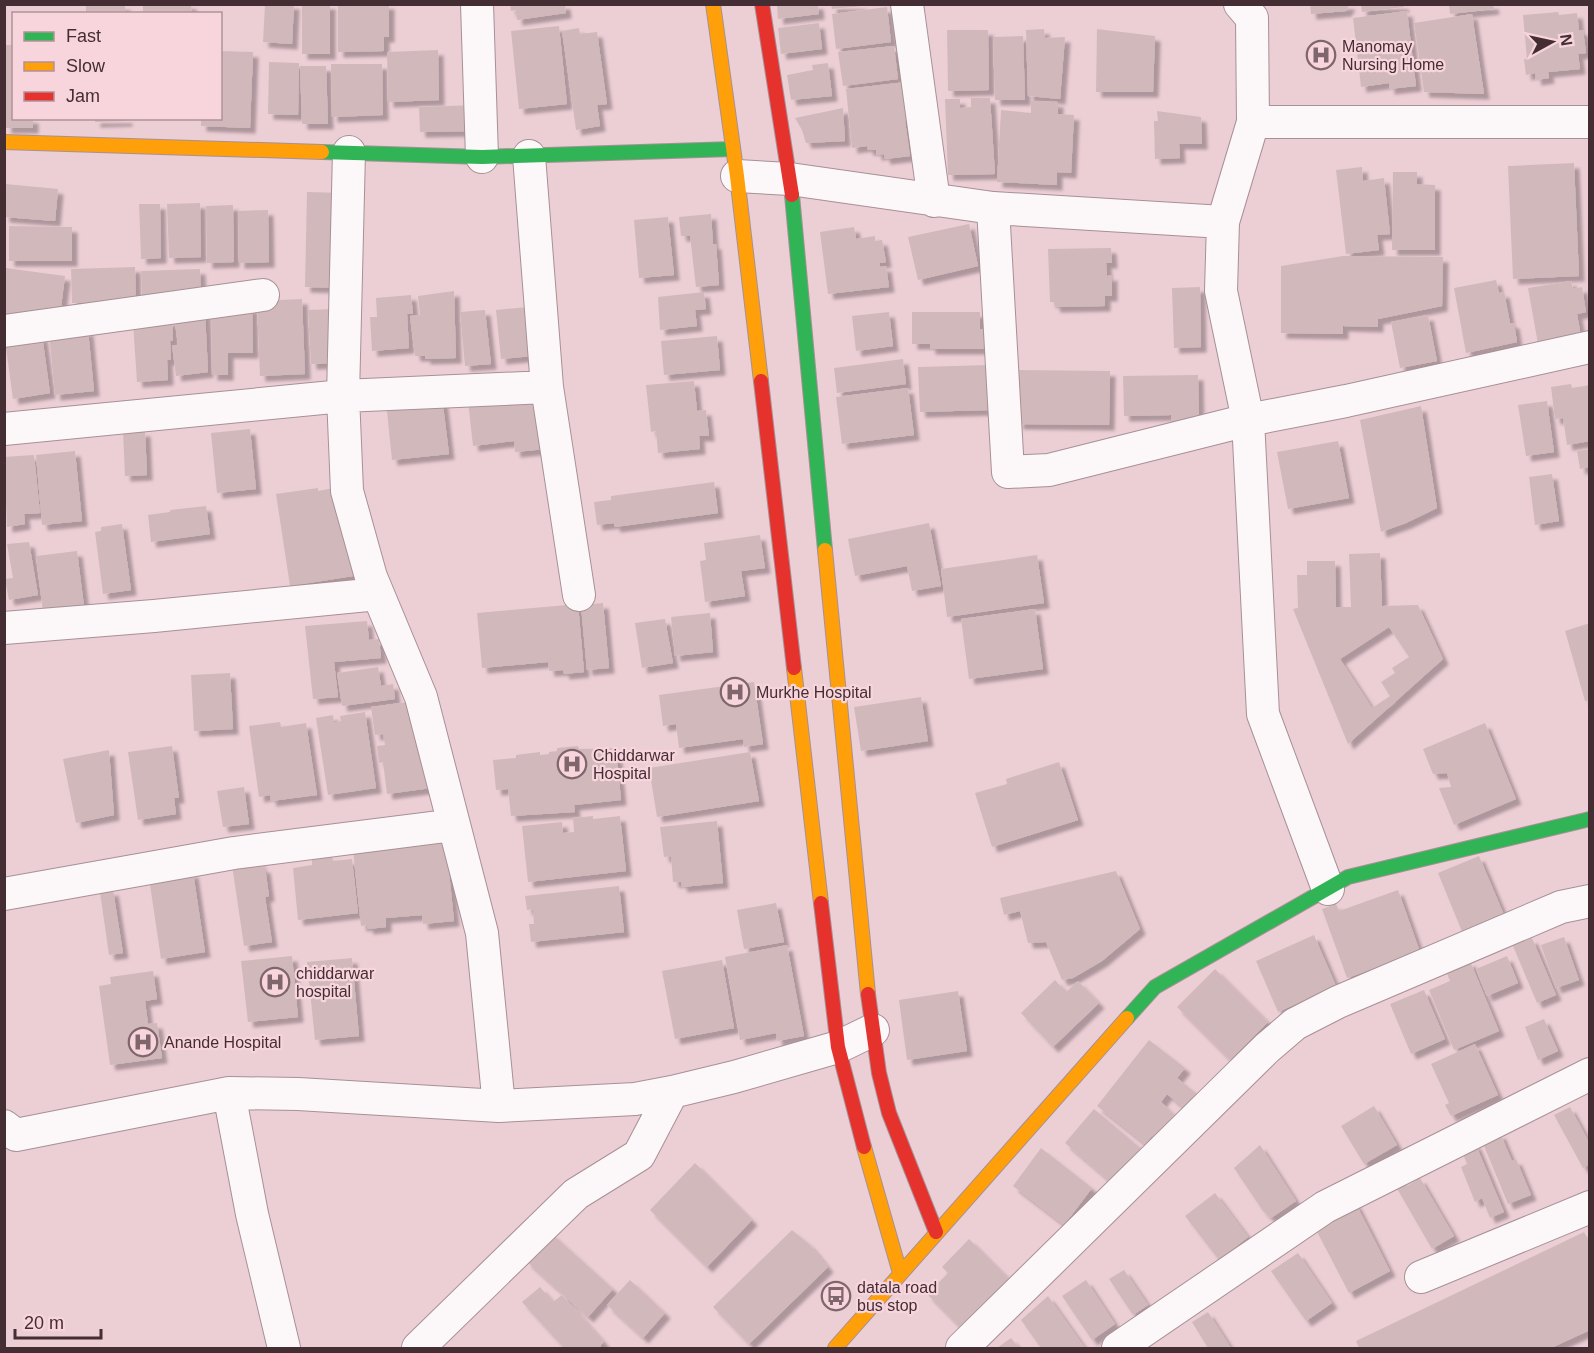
<svg xmlns="http://www.w3.org/2000/svg" width="1594" height="1353" viewBox="0 0 1594 1353" font-family="Arial,sans-serif">
<style>
.building{fill:#d1b9bb;fill-rule:evenodd;filter:url(#shadow)}
.lines{fill:none;stroke-linecap:round;stroke-linejoin:round}
.street-casing{stroke:#a79096;stroke-width:34}
.fast-casing{stroke:#a79096;stroke-width:16}
.slow-casing{stroke:#a79096;stroke-width:16}
.jam-casing{stroke:#a79096;stroke-width:16}
.street{stroke:#fcf8f9;stroke-width:32}
.fast{stroke:#30b455;stroke-width:14}
.slow{stroke:#ff9f0a;stroke-width:14}
.jam{stroke:#e5322d;stroke-width:14}
.labels{text-anchor:middle;stroke-width:4.5;stroke-linejoin:round;paint-order:stroke}
.poi-label{font-size:16px;fill:#442e34;stroke:#f8d5dd;text-anchor:start}
</style>
<defs>
<filter id="shadow"><feDropShadow dx="5.5" dy="5.5" stdDeviation="1.5" flood-color="#0004"/></filter>
</defs>
<rect width="100%" height="100%" fill="#ecced5"/>
<path class="building" d="M143,4h48l1,10h-49z
M265,4h29l-2,40 -29,-2z
M302,4h28v50h-28z
M338,4h51v33h-5v14l-46,1z
M510,4h55l1,9 -49,7 -1,-10 -5,1z
M777,4h41l1,10 -41,5z
M831,4h31v2l-30,3z
M1310,4h40l-4,7 -35,3z
M1361,4h42l1,3 -42,5z
M1449,4h44l1,5 -44,5z
M86,5h39v9h-39z
M887,7l4,35 -55,7 -4,-35z
M1407,11l9,75 -27,3v-6l-28,4 -8,-69z
M1558,12l1,3 18,-2 2,17h4l3,23 -8,1 2,15 -32,3 1,6 -13,2 -1,-7 -9,2 -2,-16h3l-4,-44z
M1472,14l12,80 -60,-2 -10,-69z
M819,23l3,26 -41,5 -3,-26z
M559,26l8,78 -48,5 -8,-78z
M579,28l1,6 17,-2 10,72 -10,1 3,21 -24,4 -14,-99z
M1044,29l1,9 20,-1 -5,62 -32,-3 -2,-66z
M1097,29l58,7 -2,56h-57z
M947,30h41l1,60 -41,1z
M1023,36l2,64h-30l-2,-63z
M4,45h10v73h19v10h-27z
M894,46l4,33 -55,7 -5,-34z
M438,50l1,50 -51,2 -1,-50z
M220,51l33,1 -3,76 -49,-2v-8h19z
M269,62l30,1 -1,52 -30,-1z
M828,63l4,33 -41,4 -4,-25 26,-5 -1,-5z
M331,64h51l1,51 -51,2z
M300,66h26l2,58h-26z
M906,82l5,38 -6,1 5,35 -25,3 -1,-5 -8,1v-5h-8l-1,-4 -15,2 -6,-59z
M971,98h19l5,76 -47,1 -3,-76h15v9l11,-1z
M1031,101l27,1v12l16,1 -3,58 -14,-1v13l-60,-3 4,-72 30,3z
M477,105v26l-57,1 -1,-25z
M843,108l2,33 -39,2 -4,-13 -7,-12z
M1157,111l44,6 1,27h-23l1,14 -25,1 -1,-38h4z
M95,118h32v3l-32,1z
M1574,163l5,113 -66,3 -5,-113z
M1362,167l1,14 21,-3 6,56 -13,1 2,15 -33,4 -10,-84z
M1393,172h24v12l18,1v65h-43z
M6,184l52,5 -3,32 -51,-4z
M307,192l37,1 -1,95 -38,-1z
M200,203l1,54 -32,1 -2,-54z
M139,204h21l1,54 -20,1z
M233,205l1,57 -27,1 -1,-57z
M268,210l1,52 -30,1 -1,-52z
M711,214l2,30h3l3,41 -23,2 -6,-51h-9l-2,-19z
M668,217l6,58 -35,3 -5,-58z
M969,224l9,42 -60,14 -10,-43z
M9,226l63,1v34h-63z
M854,227l2,12 19,-3v5l7,-1 4,22 -6,1v4l6,-1 3,21 -61,7 -8,-62z
M1111,248l1,15h-6l1,13 5,-1v21h-7v10l-50,1 -1,-5h-4l-2,-53z
M1343,256l100,1 -1,49 -64,13v8l-35,-1v8l-62,-1v-67z
M135,267l1,35 -64,1 -1,-34z
M6,268l59,8 -5,39 -56,6z
M200,269l1,29 -59,1 -1,-28z
M1496,280l3,13 5,-1 6,31h4l3,19 -51,11 -12,-65z
M1571,281l2,8 9,-2 4,25 -9,2 4,23 -43,7 -10,-56z
M1200,287l1,60 -27,1 -2,-60z
M454,291l2,67 -31,1v-3h-10l-5,-40 10,-1 -2,-19z
M704,292l2,17 -11,1 2,16 -37,4 -2,-33z
M411,295l2,19h-6l2,34 -37,3 -2,-34h7l-1,-19z
M302,299l3,75 -45,2 -3,-75z
M538,306l5,49 -42,4 -5,-49z
M252,307l1,46h-25v22h-16l-1,-67z
M334,309l2,54 -25,1 -3,-54z
M485,310l6,54 -26,2 -5,-54z
M205,312l3,60 -32,4 -4,-31h6l-4,-29z
M889,312l4,34 -37,5 -4,-35z
M912,312h68v17h6v20h-56v-5h-18z
M1428,315l9,46 -37,7 -9,-46z
M172,320l1,21h-3l1,19h-4l1,20 -31,2 -4,-60z
M88,330l6,61 -39,4 -6,-62z
M42,335l8,58 -37,6 -8,-58z
M717,336l3,34 -56,5 -3,-34z
M903,359l3,25 -69,9 -3,-25z
M989,365l1,45 -70,2 -2,-45z
M1018,370l92,1 -1,54 -91,-1z
M1198,375l1,49h-28v-9l-47,1 -1,-40z
M694,381l3,30 9,-1 3,26h-10l1,13 -42,4 -2,-22 -5,1 -5,-47z
M1571,384l1,4 18,-3v56l-23,4 -4,-27 -8,1 -4,-32z
M908,388l6,47 -72,9 -6,-47z
M541,394l5,55 -31,3 -1,-11 -41,5 -5,-45z
M442,397l7,57 -57,6 -6,-58z
M1547,401l7,51 -28,4 -8,-51z
M1421,406l16,102 -31,15 -25,9 -21,-112z
M250,429l6,60 -39,4 -6,-60z
M145,431l2,44 -22,1 -2,-44z
M1338,441l11,57 -61,11 -11,-57z
M1590,449v18l-10,2 -3,-18z
M75,451l7,70 -40,4 -6,-70z
M34,455l6,58 -16,1 1,10 -18,3 -3,-70z
M1552,474l7,47 -24,4 -6,-48z
M714,482l4,31 -103,14 -1,-4 -17,2 -3,-23 17,-2v-4z
M339,487l14,89 -63,10 -14,-92 42,-6v3z
M206,506l4,28 -59,8 -3,-27 22,-3v-2z
M929,523l12,63 -29,5 -5,-25 -52,10 -7,-37z
M122,524l9,66 -28,4 -8,-62 6,-1v-4z
M760,535l5,33 -24,3 4,25 -40,6 -5,-41 6,-1 -2,-17z
M29,542l9,53 -29,5 -4,-21 8,-1 -6,-34z
M77,551l7,55 -41,6 -7,-56z
M1380,553l2,53 36,-1 25,54 -95,85 -55,-135 5,-1 -1,-33h10v-14h28l1,46h15l-2,-53zM1389,627l20,30 -17,11 3,5 -14,9 9,14 -18,12 -32,-49z
M1037,555l7,48 -97,14 -6,-48z
M603,603l6,65 -22,2 -6,-65z
M578,604l6,68 -20,2 -1,-4 -14,1 -1,-9 -66,6 -5,-55z
M1035,609l8,60 -74,10 -8,-60z
M710,613l3,39 -38,4 -4,-39z
M665,619l8,44 -31,5 -7,-45z
M367,621l2,19 10,-1 2,19 -47,4 4,35 -25,2 -8,-73z
M1590,623v77l-5,1 -20,-70z
M378,667l3,19 12,-2 2,15 -53,7 -5,-33z
M230,673l3,56 -39,2 -3,-56z
M754,682l9,62 -19,3 -1,-8 -64,9 -3,-24 -13,2 -4,-31z
M921,697l7,44 -67,10 -7,-44z
M408,702l5,30 6,-1 12,57 -44,6 -4,-32 -4,1 -2,-17 8,-1 -2,-11 -8,1 -4,-28z
M365,712l11,76 -48,7 -12,-77 17,-3 1,8 7,-2 -1,-5z
M280,722l1,5 25,-4 11,72 -46,6 -1,-6 -11,2 -10,-71z
M1485,723l31,76 -62,26 -15,-37 12,-1 -4,-14 -14,1 -10,-25z
M172,746l7,52h-5l2,16 -38,6 -10,-68z
M578,746l1,3 37,-1 5,52 -47,5 1,7 -64,4 -3,-27 -12,1 -3,-30 23,-2v-3l24,-3v3l9,-1v-2l8,-1v-3z
M109,750l5,65 -38,8 -13,-64z
M750,752l9,49 -102,16 -8,-49z
M1059,762l19,58 -86,27 -17,-54 32,-9 -1,-5z
M244,787l5,37 -26,3 -6,-36z
M593,816v3l27,-3 6,55 -98,11 -6,-56 40,-4 1,11 11,-1 -1,-14z
M717,821l6,62 -41,4 -1,-5h-8l-2,-26 -7,1 -4,-30z
M445,833l9,88 -31,3 -1,-9 -36,3v9l-18,2 -1,-4 -6,1 -8,-76z
M332,856l1,5 19,-2 6,54 -60,7 -5,-52 19,-3v-7z
M1479,856l28,66 -42,17 -27,-66z
M260,861l1,7 4,-1 4,29 -4,1 7,45 -28,4 -12,-81z
M1116,871l24,58 -38,32 -29,17 -11,2 -16,-38 -18,1 -8,-32 -16,4 -4,-17z
M193,872l12,80 -44,7 -12,-81z
M619,886l5,46 -93,10 -2,-18h5l-1,-15 -6,1 -2,-14z
M113,890l10,63 -14,2 -9,-63z
M1398,890l22,62 -73,26 -25,-69 14,-5 3,7z
M776,903l8,39 -40,7 -7,-39z
M1314,935l22,51 -58,26 -22,-51z
M1564,937l15,43 -23,8 -15,-43z
M1532,938l24,57 -19,8 -24,-57z
M787,945l17,91 -27,5 -1,-8 -36,7 -15,-83z
M292,956l6,61 -50,5 -7,-61z
M1507,956l11,27 -31,13 -11,-27z
M352,958l7,78 -44,4 -8,-78z
M722,960l12,68 -59,11 -13,-68z
M1470,961l29,70 -45,19 -25,-60 21,-9 -4,-10z
M1215,969l53,53 -38,38 -53,-53z
M153,971l4,28 -12,2 3,23 9,-1 5,35 -52,7 -11,-79 12,-2 -1,-7z
M1055,980l11,12 12,-11 21,22 -46,44 -32,-34z
M1424,990l21,49 -34,15 -21,-50z
M958,991l9,60 -60,9 -8,-60z
M1544,1019l14,32 -20,9 -13,-33z
M1149,1040l36,28 -8,10 25,20 -12,15 -23,-19 -6,8 18,17 -19,24 -8,-7 -7,8 -48,-38z
M1475,1044l23,51 -47,21 -6,-11 4,-2 -18,-39z
M1374,1106l23,39 -33,19 -23,-38z
M1570,1107l20,37v20l-7,4 -29,-53z
M1094,1109l52,44 -28,35 -53,-45z
M1500,1133l12,28 4,-2 15,36 -23,9 -26,-63z
M1475,1143l29,69 -14,6 -8,-20 -7,4 -14,-35 6,-3 -6,-15z
M1260,1145l36,56 -25,17 -8,-7 -29,-43z
M1041,1148l51,40 -28,37 -51,-39z
M695,1163l57,57 -45,47 -57,-57z
M1420,1178l34,58 -22,13 -37,-64 9,-5 3,6z
M1215,1193l33,44 -29,23 -34,-44z
M1355,1202l35,69 -41,22 -36,-69z
M792,1230l18,15 18,22 -79,77 -36,-37z
M1584,1232l6,11v87l-39,18h-192l-3,-7z
M551,1233l62,56 -25,28 -62,-56z
M969,1239l41,41 -48,49 -35,-35 21,-21 -6,-6z
M1298,1253l34,50 -26,18 -35,-50z
M1124,1270l24,35 -15,10 -24,-36z
M630,1280l35,33 -22,25 -36,-33z
M1086,1280l29,44 -23,16 -30,-44z
M540,1287l13,15 9,-7 42,47 -4,4 2,2h-38l-42,-46z
M1048,1296l37,52h-44l-20,-28z
M1208,1312l23,36h-23l-16,-26z
M1011,1338l8,10h-22z"/>
<g class="lines">
<g class="street-casing">
<path id="street" d="M477,4l5,153
M907,4l27,197
M1240,4l12,14 1,104 -30,100 -2,69 27,129 15,294 65,175
M1253,122h337
M349,152l-6,244 4,95 24,86 50,120 61,236 17,173
M529,156l18,231 32,208
M737,176l53,3 203,29 230,14
M993,208l15,264 41,-2 199,-50 98,-19 244,-54
M4,331l259,-36
M4,429l339,-33 204,-9
M4,628l150,-12 224,-22
M4,894l230,-41 220,-28
M229,1093l69,1 201,12 136,-7 37,-7 62,-15 104,-30 35,-17
M4,1126l12,9 213,-42 23,121 32,134
M1421,1277l169,-70
M418,1348l158,-154 63,-39 33,-63
M962,1348l305,-300 28,-24 43,-22 223,-95 29,-6
M1118,1348l207,-141 265,-133"/>
</g>
<g class="fast-casing">
<path id="fast" d="M322,152l160,5 251,-8
M792,195l33,355
M1127,1018l28,-31 193,-110 242,-58"/>
</g>
<g class="slow-casing">
<path id="slow" d="M713,4l24,172 24,205
M4,142l318,10
M825,550l43,444
M794,668l27,235
M864,1147l36,126
M835,1348l292,-330"/>
</g>
<g class="jam-casing">
<path id="jam" d="M762,4l30,191
M761,381l33,287
M821,903l17,144 26,100
M868,994l11,79 10,40 47,119"/>
</g>
<use href="#street" class="street"/>
<use href="#fast" class="fast"/>
<use href="#slow" class="slow"/>
<use href="#jam" class="jam"/>
</g>
<defs>
<g id="hospital-ring" transform="scale(1.5)"><circle r="9.5" fill="#f8d5dd" stroke="#7f666c" stroke-width="1.5"/><path d="M-5-5h3v3.5h4V-5h3V5h-3V1.5h-4V5h-3Z" fill="#7f666c"/></g>
<g id="bus-ring" transform="scale(1.5)"><circle r="9.5" fill="#f8d5dd" stroke="#7f666c" stroke-width="1.5"/><path d="M-5-6H5V4H4V6H2V4H-2V6H-4V4H-5ZM-3.5-4V0h7V-4ZM-3.5 1.2v1.5H-2V1.2ZM2 1.2v1.5H3.5V1.2Z" fill="#7f666c"/></g>
</defs>
<g fill-rule="evenodd">
<use href="#hospital-ring" x="1321" y="55"/>
<use href="#hospital-ring" x="735" y="692"/>
<use href="#hospital-ring" x="572" y="764"/>
<use href="#hospital-ring" x="275" y="982"/>
<use href="#hospital-ring" x="143" y="1042"/>
<use href="#bus-ring" x="836" y="1296"/>
</g>
<g class="labels">
<g class="poi-label">
<text x="1342" y="52">Manomay<tspan x="1342" dy="18">Nursing Home</tspan></text>
<text x="756" y="698">Murkhe Hospital</text>
<text x="593" y="761">Chiddarwar<tspan x="593" dy="18">Hospital</tspan></text>
<text x="296" y="979">chiddarwar<tspan x="296" dy="18">hospital</tspan></text>
<text x="164" y="1048">Anande Hospital</text>
<text x="857" y="1293">datala road<tspan x="857" dy="18">bus stop</tspan></text>
</g>
</g>
<rect width="1594" height="1353" fill="none" stroke="#442e34" stroke-width="12"/>
<rect x="12" y="12" width="210" height="108" fill="#f8d5dd" stroke="#b09299" stroke-width="1.5"/>
<rect x="24" y="32" width="30" height="9" fill="#30b455" stroke="#b09299" stroke-width="1.5"/>
<text x="66" y="42" font-size="18" fill="#442e34">Fast</text>
<rect x="24" y="62" width="30" height="9" fill="#ff9f0a" stroke="#b09299" stroke-width="1.5"/>
<text x="66" y="72" font-size="18" fill="#442e34">Slow</text>
<rect x="24" y="92" width="30" height="9" fill="#e5322d" stroke="#b09299" stroke-width="1.5"/>
<text x="66" y="102" font-size="18" fill="#442e34">Jam</text>
<g transform="translate(1552 42) rotate(82)" stroke="#f8d5dd" stroke-width="4.5" paint-order="stroke">
<path d="M0-4.5L10 22L0 15L-10 22Z" fill="#442e34"/>
<text y="-9" font-size="16" font-weight="bold" text-anchor="middle" fill="#442e34">N</text>
</g>
<path d="M15 1329v9h86v-9" fill="none" stroke="#442e34" stroke-width="3"/>
<text x="24" y="1329" font-size="18" fill="#442e34" stroke="#f8d5dd" stroke-width="4.5" paint-order="stroke">20 m</text>
</svg>
